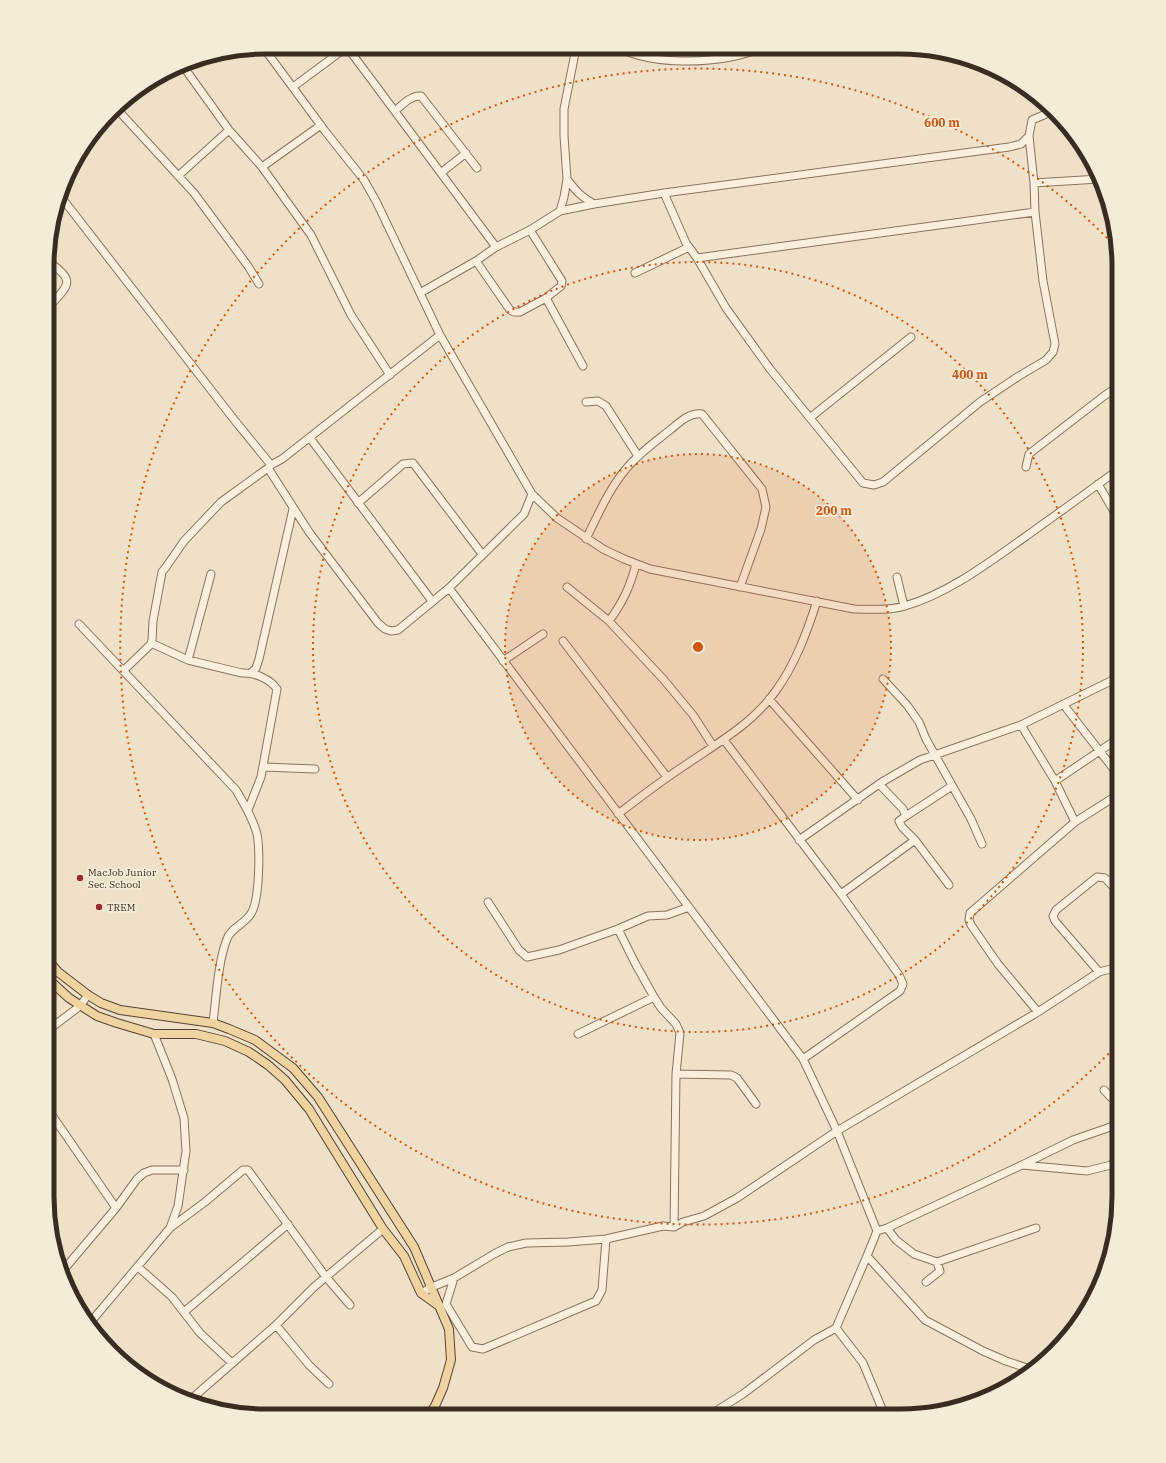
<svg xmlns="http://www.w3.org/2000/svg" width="1166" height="1463" viewBox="0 0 1166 1463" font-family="'IBM Plex Serif',serif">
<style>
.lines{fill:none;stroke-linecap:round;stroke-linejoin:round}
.minor-casing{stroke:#8a735d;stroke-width:9}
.major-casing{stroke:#584231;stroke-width:10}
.minor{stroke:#f9efdc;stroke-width:7}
.major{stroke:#efd4a2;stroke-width:8}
.ring{fill:none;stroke:#d7540e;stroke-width:2;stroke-dasharray:2 4}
.poi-dot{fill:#982e33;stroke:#f5ecd8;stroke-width:1.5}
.labels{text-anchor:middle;stroke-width:3.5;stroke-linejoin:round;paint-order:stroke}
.poi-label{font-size:10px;fill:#3b2c21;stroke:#f5ecd8;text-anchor:start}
.rim{fill:none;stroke:#3b2c21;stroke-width:5}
.centre{fill:#d7540e;stroke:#f5ecd8;stroke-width:2}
.ring-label{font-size:12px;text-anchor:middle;font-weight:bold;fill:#d7540e;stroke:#f5ecd8;stroke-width:3.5;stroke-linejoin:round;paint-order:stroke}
</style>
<rect width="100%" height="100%" fill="#eee1c8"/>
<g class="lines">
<g class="minor-casing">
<path id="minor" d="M263,47l62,84 39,49 12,21 64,134 92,159 25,24 46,31 21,10 26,10 204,40c17,0 35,2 51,-3 44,-13 83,-43 120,-69 32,-23 63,-45 94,-68
M347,47l149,200
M620,48c29,16 79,15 111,9 11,-2 22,-6 33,-9
M183,66l46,64 33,37 49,68 40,80 39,60
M293,87l54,-40
M116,108l78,85 54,73 11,18
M395,111c7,-6 16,-16 26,-15l56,72
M262,167l59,-42
M442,172l24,-19
M178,176l51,-46
M567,179c9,12 13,17 27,25
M1034,183l65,-4
M664,193l22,50 11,15 29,50 44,61 93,114 11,2 9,-3 97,-80 39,-26 27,-16 7,-8 2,-8 -12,-63 -8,-69 -1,-29 -5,-47 3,-16 21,-9
M62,199l3,3 167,215 39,48
M560,211l4,-14 3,-18 -3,-43v-27l12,-61
M697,258l338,-46
M476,261l34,49 4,2h6l26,-14 15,-12 1,-5 -32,-51
M635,273l54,-26
M420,293l56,-32 20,-14 34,-17 30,-19 34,-7 70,-11 345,-46 12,-3 8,-8
M546,298l37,68
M49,307c19,-22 28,-25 0,-45
M586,402l12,-1 8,5 32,50
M811,417l100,-80
M310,438l122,163
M1026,467l3,-13 75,-58 15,-10
M268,468l41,64 69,91 7,6 6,2 7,-1 51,-42 75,-74 8,-20
M1098,484l21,36
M358,503l45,-39 10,-1 69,91
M586,539c12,-24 23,-50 40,-70 12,-15 29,-27 44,-39 9,-7 19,-18 32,-16l60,75 4,18 -5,22 -21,58
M897,577l7,29
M567,587l42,34 55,59 29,35 20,31
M449,588l354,471 34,72 40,100 -10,25 -31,72 -22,12 -71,54 -35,22
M609,621c14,-19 21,-34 27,-57
M79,624l157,166c8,14 17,28 21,44 3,16 3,69 -7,81 -6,9 -20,14 -23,24 -9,22 -11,60 -14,84
M563,641l104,136
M151,643l37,17 54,13c12,-1 28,6 35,16l-16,88 -13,33
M188,660l23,-86
M503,661l40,-27
M123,671l27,-26 2,-4 1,-20 9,-49 4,-5 18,-26 37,-39 47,-34 3,-3 11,-6 158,-124
M251,673l5,-5 3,-9 34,-150
M883,679l24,26 12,17 7,17 45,80 11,25
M769,699l89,101
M1063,704l56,72
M1021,725l34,56 20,41
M724,740l117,154 58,81 4,9 -3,7 -97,68
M263,767l52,2
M1055,781l64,-43
M879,784l24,25 3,7 -7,5 3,6 13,13 34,45
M618,814c21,-16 43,-33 66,-48 32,-22 68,-42 91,-74 20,-27 32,-60 42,-91
M906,816l46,-30
M799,840l83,-58 38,-22 101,-35 98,-48
M841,894l74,-54
M488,902l31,48 8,7 32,-7 59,-21 30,-13 19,-1 22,-8
M618,929l17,34 19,34 7,11 15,16 4,9 -4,41 -2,153
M1099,972l-44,-51 -2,-5 3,-6 41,-33 8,1 14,15
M1038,1012l-40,-48 -27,-39 -2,-5 1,-7 105,-91 44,-28
M47,1031l33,-25 8,-11
M578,1034l76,-37
M676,1074l55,1 6,3 19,26
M1104,1090l15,16
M47,1108l69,100
M1022,1165l65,6 32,-8
M1119,1173l-8,-8 8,-7
M170,1228l35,-26 38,-32h5l78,107 24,28
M887,1228l9,12 18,14 23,8 99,-34
M877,1231l10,-3 135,-63 51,-25 46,-16
M867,1256l58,64 58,31 23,10 27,9
M66,1267l50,-59 21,-29 7,-6 8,-3h32
M138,1267l34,30 28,36 32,30
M454,1278l-8,26 26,43 11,2 113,-48 6,-11 4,-51
M926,1282l14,-11 -3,-9
M421,1293l11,-6 22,-9 40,-24 14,-7 18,-4 42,-1 38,-3 57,-13 11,1 9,-5 21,-6 33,-18 100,-67 201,-119 61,-40 20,-5
M184,1312l104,-88
M89,1324l81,-96 8,-22 8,-55 -2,-33 -12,-39 -18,-45
M276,1325l33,40 20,19
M836,1328l27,35 22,53
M189,1401l87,-76 38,-38 69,-58"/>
</g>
<g class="major-casing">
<path id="major" d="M47,959l11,13 30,23 13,8 19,7 93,13 16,6 26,11 38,28 25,29 96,150 35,82 2,31 -8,28 -8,18 -7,10
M47,978l22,20 28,18 20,7 37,11h42l29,7 24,11 19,13 17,15 24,29 74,120 21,27 17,37 18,13"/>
</g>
<use href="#minor" class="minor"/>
<use href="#major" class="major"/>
</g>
<circle cx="698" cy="647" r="193" fill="#d7540e" fill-opacity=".12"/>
<g class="ring">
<circle cx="698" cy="647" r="193"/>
<circle cx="698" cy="647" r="385"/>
<path d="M1117 1045A578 578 0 1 1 1114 245"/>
</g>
<g class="poi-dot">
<circle cx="80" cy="878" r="4"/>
<circle cx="99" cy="907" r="4"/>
</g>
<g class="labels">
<g class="poi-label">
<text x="88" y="876">MacJob Junior<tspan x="88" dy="12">Sec. School</tspan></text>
<text x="107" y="911">TREM</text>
</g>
</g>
<path d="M0 0H1166V1463H0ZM266 54H900A212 212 0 0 1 1112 266V1197A212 212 0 0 1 900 1409H266A212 212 0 0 1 54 1197V266A212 212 0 0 1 266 54Z" fill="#f5ecd8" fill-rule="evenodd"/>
<path class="rim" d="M266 54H900A212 212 0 0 1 1112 266V1197A212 212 0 0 1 900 1409H266A212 212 0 0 1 54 1197V266A212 212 0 0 1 266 54Z"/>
<circle cx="698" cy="647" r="6" class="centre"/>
<g class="ring-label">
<text x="942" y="127">600 m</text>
<text x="970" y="379">400 m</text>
<text x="834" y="515">200 m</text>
</g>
</svg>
